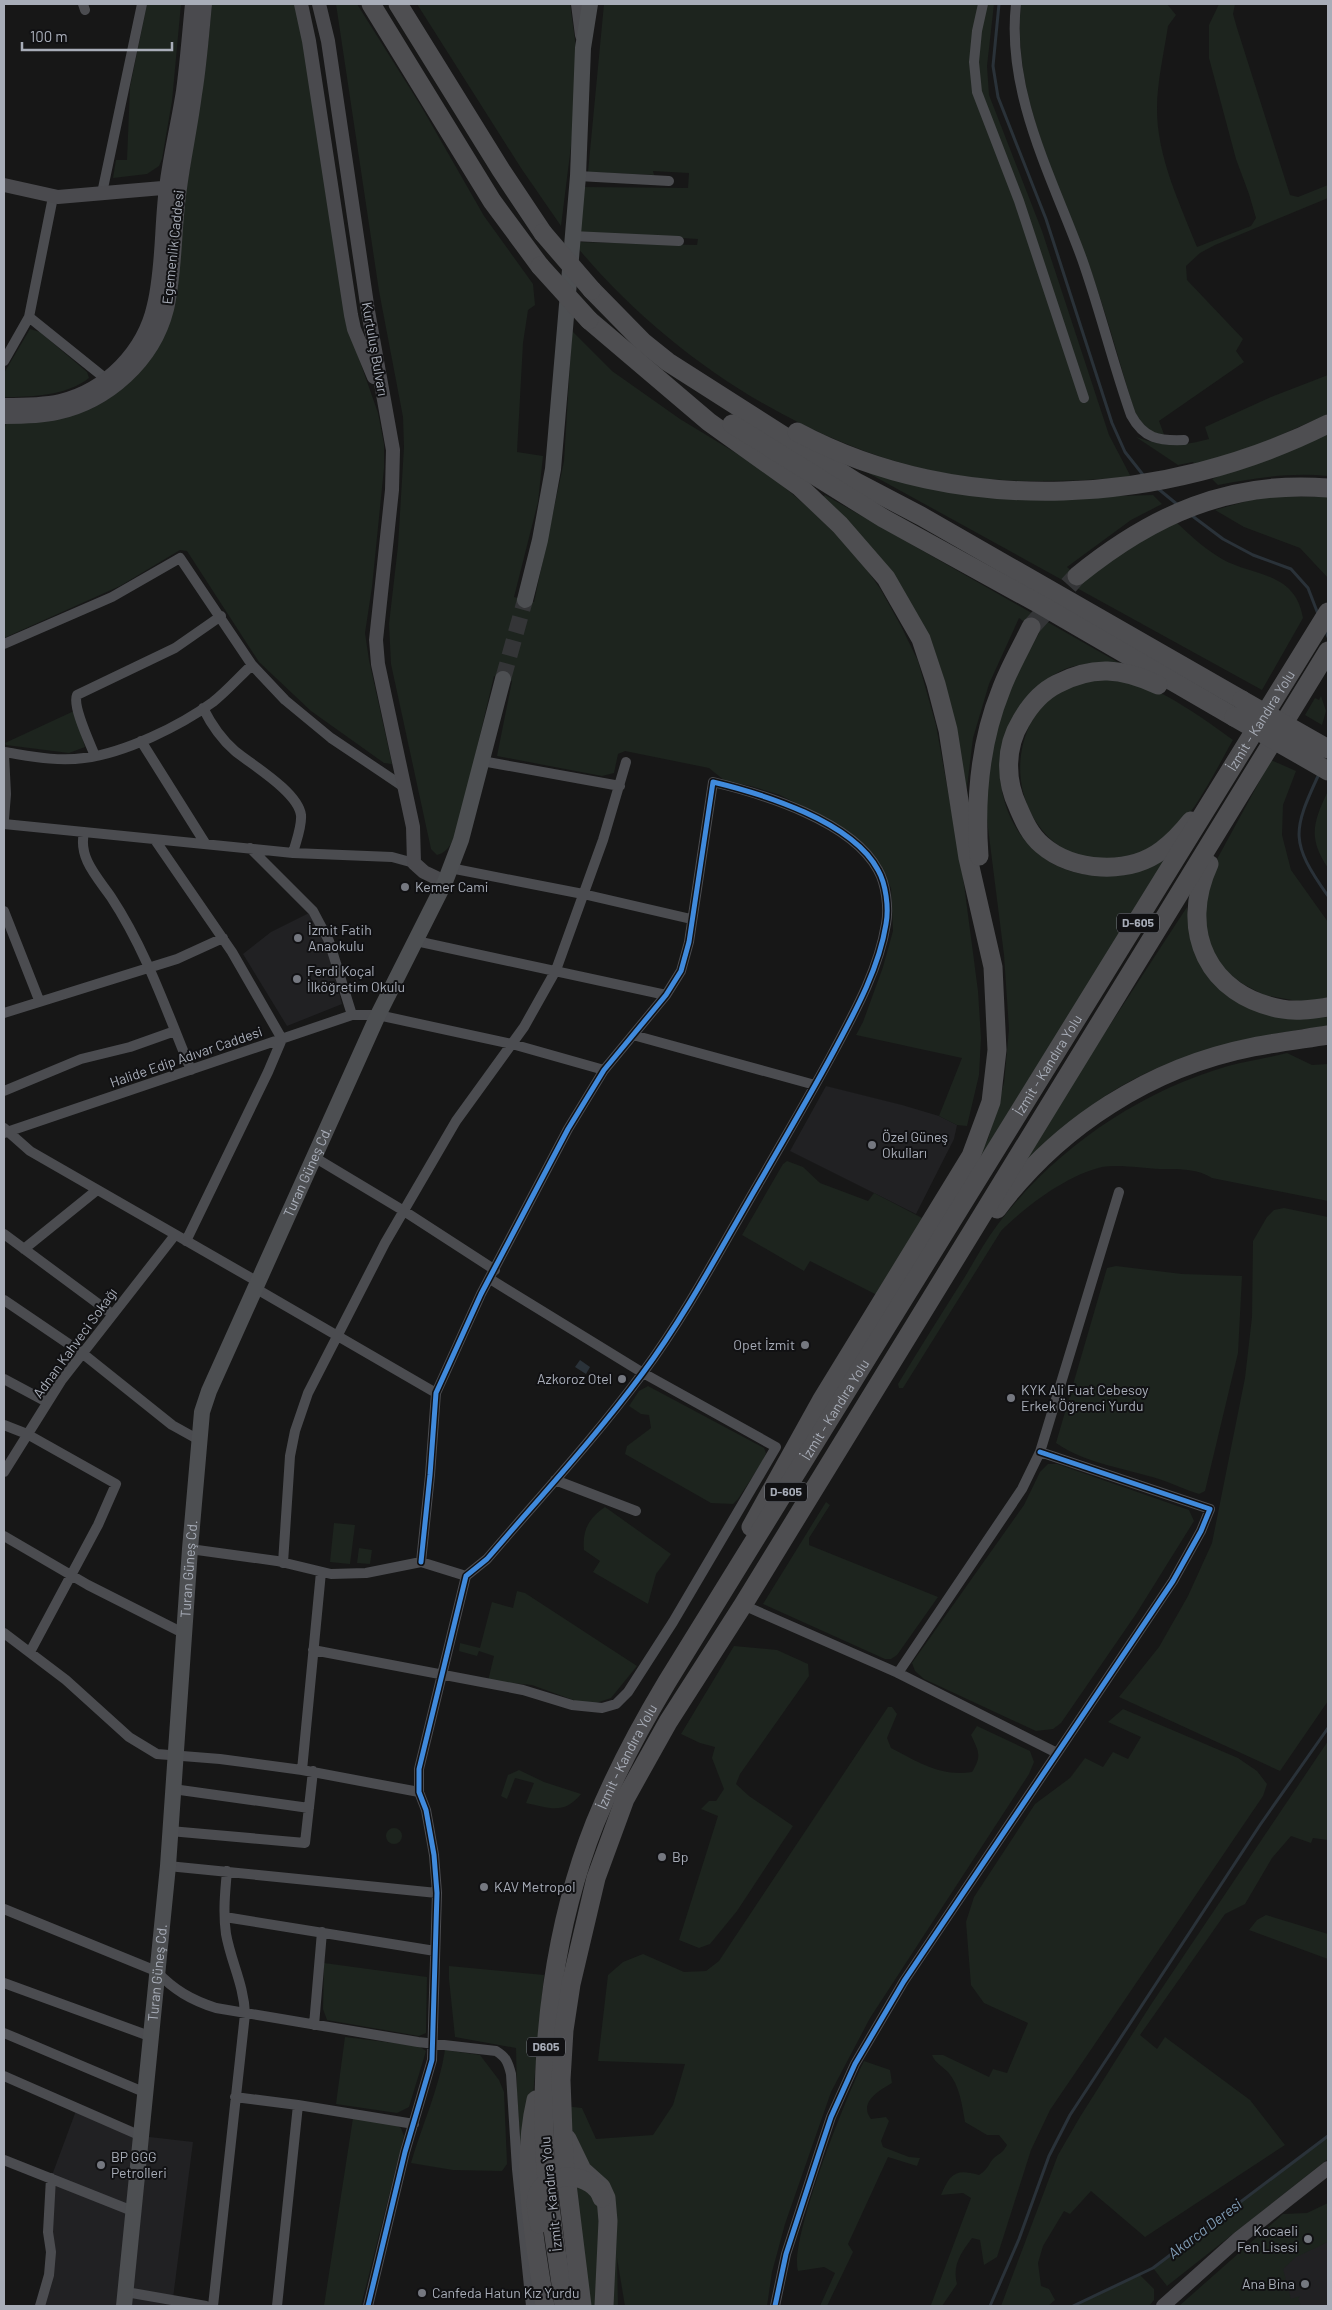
<svg xmlns="http://www.w3.org/2000/svg" width="1332" height="2310" viewBox="0 0 1332 2310" font-family="Barlow,sans-serif">
<style>
.built{fill:#212123}
.green{fill:#1d241e}
.water{fill:#2a3239}
.lines{fill:none;stroke-linecap:round;stroke-linejoin:round}
.stream{stroke:#2a3239;stroke-width:3}
.primary-tunnel{stroke:#343537;stroke-width:16;stroke-dasharray:16 8;stroke-linecap:butt}
.highway-tunnel{stroke:#343537;stroke-width:19;stroke-dasharray:19 9;stroke-linecap:butt}
.street{stroke:#4b4c50;stroke-width:10}
.secondary{stroke:#4a4a4e;stroke-width:14}
.primary{stroke:#4d4f52;stroke-width:16}
.highway{stroke:#4e4e51;stroke-width:19}
.highway-bridge{stroke:#4e4e51;stroke-width:19}
.cycleway-casing{stroke:#111113;stroke-width:8}
.cycleway{stroke:#408adc;stroke-width:5}
.poi-dot{fill:#757880;stroke:#111113;stroke-width:2}
.labels{text-anchor:middle;stroke-width:4;stroke-linejoin:round;paint-order:stroke}
.shield{fill:#111113;stroke:#7b7e86;stroke-width:1}
.shield-label{font-size:12px;font-weight:bold;fill:#a8adb8}
.street-label{font-size:14px;fill:#a8adb8;stroke:#111113}
.poi-label{font-size:14px;fill:#a8adb8;stroke:#111113;text-anchor:start}
.water-label{font-size:15px;font-style:italic;fill:#7f9bb3;stroke:#111113}
</style>
<rect width="100%" height="100%" fill="#171717"/>
<path class="built" d="M309,913l18,35 15,56 -55,22 -44,-72 28,-22z
M826,1086l76,19 37,11 18,9 -3,14 -38,75 -126,-63z
M77,2108l64,28 52,6 -21,164h-132l9,-32 2,-96z
M1328,2203v103h-51l-9,-41z"/>
<path class="green" d="M147,4h34l-9,97 -10,58 -3,7 -12,8 -34,4 3,-18h11l3,-73z
M212,4h83l3,7 52,322 28,80 6,31v24l-12,119 -7,46 4,27 23,104 -8,-1 -73,-52 -52,-49 -72,-111 -7,-1 -60,36 -116,52v-207l2,-8 86,-15 15,-8 25,-20 53,-182 21,-134z
M336,4h21l64,102 63,110 49,68 2,21 -7,5 -5,33 -6,109 26,4 -5,46 -24,95 20,5 30,-141 8,-130 40,40 68,48 84,51 45,38 41,40 15,19 16,23 20,36 17,35 18,64 26,144 16,122 3,47 -2,37 -12,51 -10,-1 -18,-9 23,-58 -106,-23 7,-13 20,-55 10,-36 -2,-43 -17,-32 -14,-14 -46,-30 -34,-17 -29,-9 -26,-5 -16,-13 -84,-17 -7,3 -4,19 -12,3 -105,-20 15,-75 -18,-5 -36,152c-5,11 -8,24 -21,27l-6,-6 -40,-185 -2,-40 9,-78 6,-99 -1,-30 -24,-126z
M417,4h153l6,43 -1,67 -14,112 -40,-58z
M604,4h390l-7,62 2,29 53,136 67,204 22,42c-67,5 -137,8 -203,-7 -134,-31 -264,-118 -351,-223l1,-5 119,3 1,-6 -119,-7 4,-45 105,1 1,-15 -36,-2 1,4 -66,-3z
M1021,4h146l9,11 -8,11c-4,27 -11,56 -11,83 0,48 23,95 40,138l54,-21 5,-8 -7,-24 -13,-35 -27,-101v-33l10,-21h16l-2,10 4,14 53,167 8,2 30,-12v13l-113,47 -15,8 -14,13 1,14 56,59 -7,12 8,11 -85,59 6,16c-15,-3 -23,-13 -31,-26 -13,-44 -25,-88 -40,-131 -30,-88 -83,-180 -73,-276z
M30,329l10,3 47,40 2,6c-23,18 -58,19 -85,19v-24z
M1328,375v39l-74,33 -58,18 -3,-3 -15,3 -42,-28c28,10 43,10 73,2l-4,-12 66,-30z
M1328,432v44c-37,-4 -74,2 -110,9l-6,-6z
M861,469l187,29 105,-3 9,9 -31,16 -64,47 16,14 52,-40 42,-18c14,13 28,26 45,36 32,18 73,12 81,59l-41,72z
M825,495l296,169c-19,-1 -38,-2 -56,5 -14,6 -27,16 -37,27 -62,70 -15,188 83,179 14,-1 47,-20 62,-27l-208,334 23,-43 16,-56 5,-54 -5,-74 -17,-135v-47l5,-32 20,-59 27,-49 -20,-15 -30,66 -16,54 -7,57 -25,-121 -119,-176z
M1276,496l52,1v81l-28,-30 -56,-21 -29,-17 36,-10z
M1086,679c14,0 29,-1 43,2 31,6 78,40 104,59 -17,29 -37,73 -63,95 -13,10 -27,20 -43,23 -64,16 -114,-42 -106,-103 2,-16 9,-35 20,-48 13,-13 29,-21 45,-28z
M1321,696l5,15 -4,14 -17,-10 10,-17 4,2z
M74,711l11,36 -16,6 -63,-8 -1,-2z
M1271,760l25,11 -13,34 -1,30 9,35 37,52v77l-31,2 -33,-6 -21,-11 -17,-12 -13,-17 -7,-18 -1,-49 11,-27z
M1327,793h1v75c-20,-30 -15,-45 -1,-75z
M1187,907c7,87 59,116 141,110v9c-84,10 -180,32 -247,88 -26,22 -49,48 -73,72l40,-66z
M1287,1053l25,12 16,-1v137l-116,-23c-16,-10 -34,-9 -52,-9 -18,-1 -41,-5 -58,-2 -35,8 -76,39 -101,64l-98,157h-4l-1,-4c22,-36 45,-73 68,-109 10,-17 20,-35 32,-51 57,-75 140,-132 230,-158 20,-5 40,-8 59,-13z
M787,1161l16,6 17,16 48,18 6,-8 50,26 -47,76 -67,-34 -6,10 -62,-36 41,-71z
M1284,1208l44,9v484l-48,70 -161,-74 40,-50 29,-51 24,-53 33,-165 7,-61 1,-76 14,-24 7,-7z
M1116,1266l66,8 60,2 -4,77 -33,138 -6,3c-14,-4 -27,-11 -40,-15 -35,-11 -72,-15 -103,-36l51,-175z
M648,1386l116,62 2,5 -3,8 -25,38 -5,5 -22,-1 -86,-49 2,-8 24,-18 -2,-13 -8,-1 -12,-8 10,-15z
M1048,1464h9l132,46 5,11 -58,93 -75,109 -8,6 -17,2 -112,-52 -9,-8 -3,-8 112,-158 16,-33z
M826,1502l4,3 -21,33v7l129,52 -41,58 -6,4h-6l-122,-55z
M605,1507l66,47 -15,20 -8,30 -55,-32 7,-11 -16,-11c-2,-20 5,-32 21,-43z
M334,1523l21,2 -5,39 -20,-2z
M359,1548l13,2 -2,14 -13,-1z
M517,1591l8,2 112,73 -26,32 -18,6 -17,-3 -44,-16 -44,-4 6,-25 -15,-5 -2,5 -18,-5 1,-8 20,5 12,-46 21,6z
M734,1646l43,4 31,14 1,12 -69,98 -4,10 13,12 44,30 -56,85 -27,33 -11,4 -20,-8 39,-124 -17,-7 8,-8h7l8,-12 -12,-31 3,-11 -15,-4 -19,-9z
M888,1707h4l5,7 -10,24 4,10c27,14 50,29 81,24 10,-16 7,-20 -1,-37l6,-9 53,25 4,11 -5,12 -159,244 -39,74 -46,132 -13,48 -5,34h-142l-8,-48 1,48h-10l2,-97 -38,-60 -7,-43 17,2 14,31 57,-4 20,-30 12,-41 -87,-3 10,-86 15,-13 20,-8 41,18 22,-1 13,-10z
M1123,1709l115,49 19,13 10,13 -4,12 -213,314 -19,40 -34,107 -13,8 -4,-25 -8,-2c-11,15 -20,27 -15,46l-15,22 -11,-1 40,-107 -8,-5 -22,2c9,-21 14,-27 38,-20 11,-7 9,-12 16,-18 6,-4 9,-6 12,-12l-8,-10h-12l-22,-13c-3,-17 -5,-36 -17,-50 -6,-6 -13,-9 -16,-17h11l46,22 4,-8 14,4 21,-50 -44,-20 -13,-18 -5,-63 8,-25 61,-93 35,-26 15,-20 18,9 10,-15 15,7 13,-22 -33,-15z
M1328,1741v99l-15,-2 -2,5 -20,-7 -19,22 -27,46 -20,10 -85,121 17,14 8,-12 85,63 35,45 -140,92 -54,-46 -21,23 -6,-3 -21,35 -5,17 3,23 8,3 6,11 -7,6h-47l57,-151 22,-38 70,-111z
M519,1770l25,12 37,12c-17,21 -31,14 -55,9l8,-20 -19,-5 -8,21 -6,-3 7,-21z
M386 1836a8 8 0 1 1 16 0a8 8 0 1 1-16 0Z
M1266,1915l62,19v25l-79,-29 8,-10z
M324,1963l103,14 -1,56 -7,3 -92,-16 -4,-11z
M449,1966l95,9 -20,219 -7,-100 -1,-46 -61,-11 -6,-58z
M345,2037l74,9 7,5 -17,56 -12,6 -61,-9z
M445,2050l35,5 19,25 5,12 3,72 -5,7 -49,-1 -42,-7c11,-38 28,-74 34,-113z
M864,2061l26,9 2,13c-12,7 -34,19 -21,36l15,-2 3,4 -8,20 2,6 26,10 11,1 -3,8 -29,-9 -40,87 5,8 -26,54h-7l15,-33 -11,-6 -26,4c-9,-31 49,-177 66,-210z
M353,2118l43,7 5,3 3,8 -43,170h-37z
M1328,2136v23l-161,127 -14,-18z
M570,2180l8,1 22,24 -4,101h-9z
M1328,2203v39l-32,15 -13,12 8,30 9,-3 -2,3 3,7h-122l104,-92 24,-1z
M1140,2275l14,14v11l-5,6h-76z"/>
<path class="water" d="M580,1360l10,7 -4,7 -11,-7z"/>
<g class="lines">
<path class="stream" d="M999,4l-6,62 5,31 48,122 66,204 13,29 19,24
M1156,487l22,18
M1191,515l32,24 30,16 38,14 17,19 10,26
M1325,629l3,8
M1319,774c-27,58 -29,68 9,122
M990,2306l29,-67 30,-83 21,-41 190,-290 68,-97
M1073,2306l80,-38 175,-132"/>
<path class="primary-tunnel" d="M503,679l22,-79"/>
<path class="highway-tunnel" d="M1031,627l46,-51"/>
<path class="street" d="M83,4l2,6
M983,4l-6,27 -3,31 3,30 42,109 65,197
M1016,4c-10,89 36,173 66,255 18,51 31,105 49,156 13,24 28,26 53,25
M578,176l91,5
M102,193l40,-189
M572,236l107,5
M29,317l77,62
M4,361l25,-44 24,-120
M4,644l108,-47 68,-39 72,107 33,35 46,38 73,49
M203,708c8,16 18,31 32,43 17,14 63,41 66,64 1,12 -5,26 -8,38
M141,741l64,102
M4,752c26,4 53,10 80,6 41,-5 96,-32 129,-56 14,-11 26,-25 39,-37
M4,754l2,40 -2,25
M95,756c-5,-13 -23,-50 -18,-61l98,-47 46,-32
M482,761l138,25
M4,824l289,29 99,4 22,6
M84,833c-6,25 14,45 27,64 35,53 56,115 80,173
M155,840l77,112 50,87 -14,33 -82,169
M250,848l63,63 16,30 23,74
M450,868l133,26 108,25
M4,911l35,89
M416,941l250,54
M4,1013l173,-54 46,-21
M633,1035l182,50
M4,1091l77,-32 49,-12 45,-16
M4,1128l26,23 228,131
M4,1133l348,-118h26l134,29 92,26
M314,1157l90,54 91,59
M4,1234l108,80
M24,1249l73,-59
M255,1288l181,105
M4,1300l78,53 90,72 27,15
M4,1379l43,23
M4,1425l23,9 89,50 -18,41 -68,127
M4,1472l57,-91 114,-146
M555,1480l81,31
M4,1536l84,49 97,49
M190,1549l87,12 54,13 35,-1 55,-11 45,14
M283,1563l7,-107 5,-25 13,-38 77,-150 71,-122 68,-94 32,-57 47,-130 23,-78
M743,1605l155,68 159,80
M4,1633l62,47 63,57 28,17 63,5 82,11 117,22
M313,1650l210,40 49,15 30,3 14,-4 12,-12 45,-70 103,-175 -133,-74 -153,-94
M898,1673l124,-184 18,-37 79,-260
M302,1770l19,-198
M173,1789l136,19
M170,1831l135,12 8,-72
M168,1866l269,27
M4,1909l152,62c18,19 35,29 60,37l202,34 78,9c10,6 12,11 15,23l6,95 14,137
M225,1917l210,34
M4,1983l148,54
M314,2025l8,-93
M4,2033l142,60
M4,2076l137,60
M235,2097l63,8
M4,2160l131,52
M126,2292l80,14
M40,2306l9,-31 2,-23 -3,-20 3,-54
M213,2306l32,-292c-1,-29 -14,-52 -19,-80 -3,-21 -1,-42 1,-63
M277,2306l21,-201 116,19
M368,2306l37,-154 27,-92 5,-167 -3,-38 -8,-45 -7,-18v-23l47,-193 21,-17c52,-61 107,-120 155,-185 46,-62 82,-132 121,-198 24,-42 49,-84 72,-127 21,-39 44,-81 51,-125 3,-16 0,-40 -8,-54 -26,-49 -115,-76 -165,-88l-24,160 -8,29 -15,24 -62,75 -36,59 -87,165 -45,99 -6,82 -9,87
M775,2306l11,-52 33,-101 12,-36 24,-53 49,-83 269,-400 28,-50 9,-22 -170,-57"/>
<path class="secondary" d="M301,4l8,37 42,274 3,14 20,48
M319,4l9,37 40,270 25,139 -1,40 -16,150 2,24 35,163 1,36 10,9 21,10
M578,4l4,31
M4,185l54,12 116,-10
M4,405c18,0 38,0 56,-4 46,-11 84,-50 94,-96 9,-37 7,-79 12,-117 4,-33 12,-65 17,-97 4,-29 6,-58 9,-87
M4,417c17,0 36,0 53,-4 51,-11 97,-52 110,-104 9,-39 7,-81 13,-121 4,-31 11,-62 15,-94 5,-30 7,-60 10,-90
M1163,2306l76,-68 89,-70"/>
<g class="primary">
<path d="M525,600l15,-60 13,-71 25,-293 5,-128 7,-44"/>
<path id="s1" d="M124,2306l44,-440 22,-317 12,-137 7,-21 169,-376 67,-133 16,-42 42,-161"/>
</g>
<g class="highway">
<path d="M371,4l121,197 48,65"/>
<path d="M398,4l103,166 42,63"/>
<path d="M592,290l51,52 25,20 188,120 65,34 321,184"/>
<path d="M589,320l120,102 91,65 40,38 46,53 35,61 15,45 12,46 20,128 25,109 4,83 -6,52 -20,54 -150,245 -70,126"/>
<path d="M732,424l151,94 158,87 193,112"/>
<path d="M797,432c163,87 370,73 531,-8"/>
<path d="M1077,576c75,-61 153,-96 251,-88"/>
<path d="M1158,685c-36,-17 -65,-20 -101,-1 -16,8 -27,21 -36,37 -16,26 -16,59 -3,86 6,14 12,28 24,38 31,27 87,30 120,5 11,-8 21,-19 29,-29"/>
<path d="M979,856c-4,-56 1,-114 22,-166 8,-22 20,-42 30,-63"/>
<path d="M1209,864c-31,67 -1,132 73,145 15,3 32,0 46,-2"/>
<path d="M997,1209c62,-83 154,-142 256,-162 25,-5 50,-8 75,-12"/>
<path d="M536,2100c-16,69 -2,137 9,206"/>
<path d="M567,2139l15,31 19,17 5,11 2,23 -4,85"/>
<path id="s2" d="M564,2306c-6,-49 -17,-104 -19,-153 -5,-110 9,-227 50,-330 20,-49 45,-96 72,-141l661,-1070"/>
<path d="M582,2306l-18,-146 -3,-80 3,-50 7,-46 25,-106 29,-79 43,-77 75,-117 585,-954"/>
</g>
<path class="highway-bridge" d="M543,233l49,57
M540,266l49,54
M1242,700l86,49
M1234,717l94,54
M539,2224c-1,-9 -5,-22 -1,-31 12,-24 56,-20 64,5"/>
<g class="cycleway-casing">
<path id="cycleway" d="M368,2306l37,-154 27,-92 5,-167 -3,-38 -8,-45 -7,-18v-23l47,-193 21,-17c52,-61 107,-120 155,-185 46,-62 82,-132 121,-198 24,-42 49,-84 72,-127 21,-39 44,-81 51,-125 3,-16 0,-40 -8,-54 -26,-49 -115,-76 -165,-88l-24,160 -8,29 -15,24 -62,75 -36,59 -87,165 -45,99 -6,82 -9,87
M775,2306l11,-52 33,-101 12,-36 24,-53 49,-83 269,-400 28,-50 9,-22 -170,-57"/>
</g>
<use href="#cycleway" class="cycleway"/>
</g>
<g class="poi-dot">
<circle cx="405" cy="887" r="5"/>
<circle cx="298" cy="938" r="5"/>
<circle cx="297" cy="979" r="5"/>
<circle cx="872" cy="1145" r="5"/>
<circle cx="805" cy="1345" r="5"/>
<circle cx="622" cy="1379" r="5"/>
<circle cx="1011" cy="1398" r="5"/>
<circle cx="662" cy="1857" r="5"/>
<circle cx="484" cy="1887" r="5"/>
<circle cx="101" cy="2165" r="5"/>
<circle cx="1308" cy="2239" r="5"/>
<circle cx="1305" cy="2284" r="5"/>
<circle cx="422" cy="2293" r="5"/>
</g>
<g class="labels">
<g class="shield">
<rect x="1117" y="913.5" width="42" height="19" rx="4"/>
<rect x="765" y="1482.5" width="42" height="19" rx="4"/>
<rect x="527" y="2037.5" width="38" height="19" rx="4"/>
</g>
<g class="shield-label">
<text x="1138" y="927">D-605</text>
<text x="786" y="1496">D-605</text>
<text x="546" y="2051">D605</text>
</g>
<g class="street-label">
<text transform="translate(173 247) rotate(-84)" y="5">Egemenlik Caddesi</text>
<text transform="translate(375 349) rotate(80)" y="5">Kurtuluş Bulvarı</text>
<text dy="5" stroke="none"><textPath href="#s2" startOffset="1779">İzmit - Kandıra Yolu</textPath></text>
<text transform="translate(186 1057) rotate(-19)" y="5">Halide Edip Adıvar Caddesi</text>
<text dy="5" stroke="none"><textPath href="#s2" startOffset="1374">İzmit - Kandıra Yolu</textPath></text>
<text dy="5" stroke="none"><textPath href="#s1" startOffset="1160">Turan Güneş Cd.</textPath></text>
<text transform="translate(75 1343) rotate(-54)" y="5">Adnan Kahveci Sokağı</text>
<text dy="5" stroke="none"><textPath href="#s2" startOffset="969">İzmit - Kandıra Yolu</textPath></text>
<text dy="5" stroke="none"><textPath href="#s1" startOffset="740">Turan Güneş Cd.</textPath></text>
<text dy="5" stroke="none"><textPath href="#s2" startOffset="564">İzmit - Kandıra Yolu</textPath></text>
<text dy="5" stroke="none"><textPath href="#s1" startOffset="335">Turan Güneş Cd.</textPath></text>
<text transform="translate(551 2194) rotate(-96)" y="5">İzmit - Kandıra Yolu</text>
</g>
<g class="poi-label">
<text x="415" y="892">Kemer Cami</text>
<text x="308" y="935">İzmit Fatih<tspan x="308" dy="16">Anaokulu</tspan></text>
<text x="307" y="976">Ferdi Koçal<tspan x="307" dy="16">İlköğretim Okulu</tspan></text>
<text x="882" y="1142">Özel Güneş<tspan x="882" dy="16">Okulları</tspan></text>
<text x="795" y="1350" text-anchor="end">Opet İzmit</text>
<text x="612" y="1384" text-anchor="end">Azkoroz Otel</text>
<text x="1021" y="1395">KYK Ali Fuat Cebesoy<tspan x="1021" dy="16">Erkek Öğrenci Yurdu</tspan></text>
<text x="672" y="1862">Bp</text>
<text x="494" y="1892">KAV Metropol</text>
<text x="111" y="2162">BP GGG<tspan x="111" dy="16">Petrolleri</tspan></text>
<text x="1298" y="2236" text-anchor="end">Kocaeli<tspan x="1298" dy="16">Fen Lisesi</tspan></text>
<text x="1295" y="2289" text-anchor="end">Ana Bina</text>
<text x="432" y="2298">Canfeda Hatun Kız Yurdu</text>
</g>
<g class="water-label">
<text transform="translate(1205 2229) rotate(-37)" y="5">Akarca Deresi</text>
</g>
</g>
<rect width="1332" height="2310" fill="none" stroke="#a8adb8" stroke-width="10"/>
<path d="M22 42v8h150v-8" fill="none" stroke="#a8adb8" stroke-width="2.5"/>
<text x="30" y="42" font-size="15" fill="#a8adb8" stroke="#111113" stroke-width="4" paint-order="stroke">100 m</text>
</svg>
